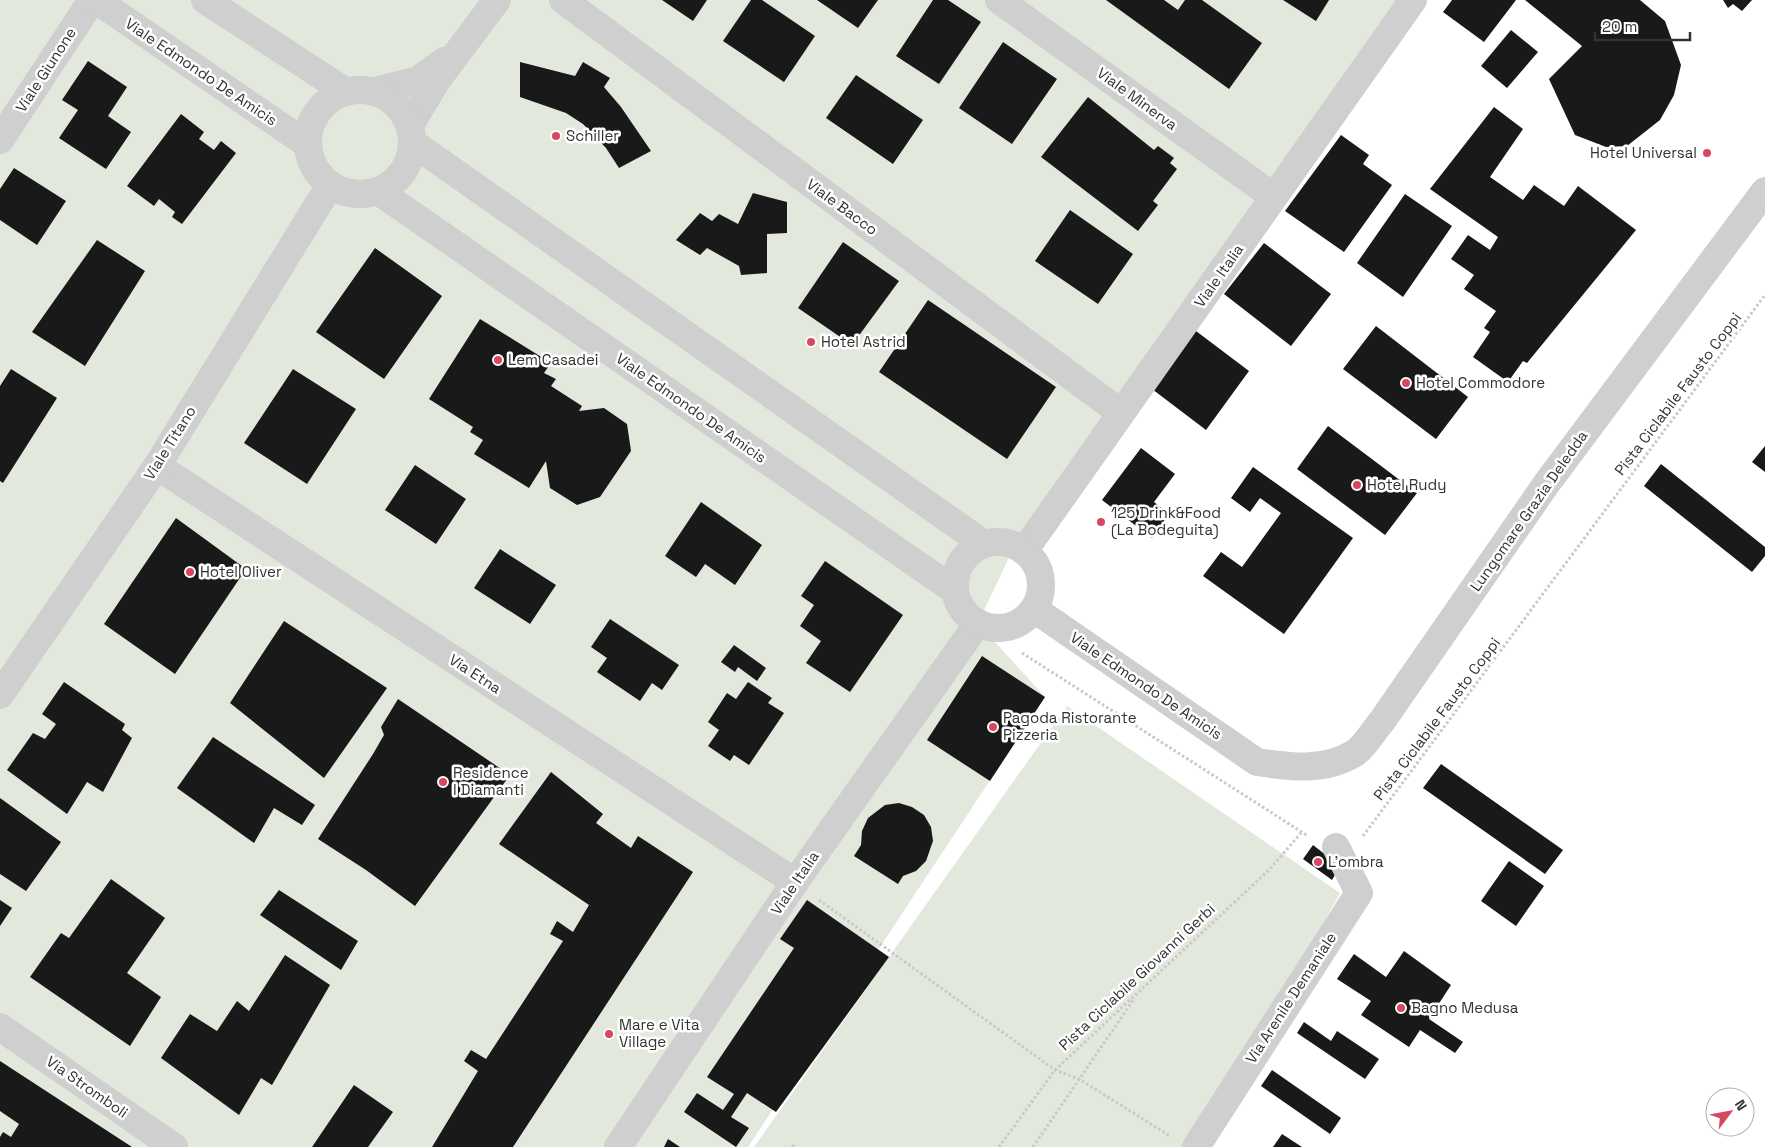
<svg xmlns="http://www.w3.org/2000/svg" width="1765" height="1147" viewBox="0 0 1765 1147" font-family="'Space Grotesk',sans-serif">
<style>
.green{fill:#e3e8dc}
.building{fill:#191919}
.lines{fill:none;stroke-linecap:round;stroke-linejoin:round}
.path{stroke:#c9c9c9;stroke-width:3;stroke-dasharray:2.5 2.5;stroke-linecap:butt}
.minor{stroke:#cfcfcf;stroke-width:28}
.tertiary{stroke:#cfcfcf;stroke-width:28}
.poi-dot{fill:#d7475f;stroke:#fff;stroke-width:2}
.labels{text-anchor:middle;stroke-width:5;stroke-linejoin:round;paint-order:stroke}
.street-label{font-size:15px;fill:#323232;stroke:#fff}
.poi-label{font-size:15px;fill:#323232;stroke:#fff;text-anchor:start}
</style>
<rect width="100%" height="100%" fill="#fff"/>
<path class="green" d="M0,0h1404l-389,545 -37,78 67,74 -297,450h-748z
M1067,706l273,187 -65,118 -68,136h-453z"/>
<path class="building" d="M662,0h45l-14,21z
M751,0h11l53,36 -31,46 -61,-41z
M817,0h61l-20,28z
M933,0h15l33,22 -42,62 -43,-28z
M1106,0h58l14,10 7,-10h17l60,43 -33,46z
M1283,0h46l-13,21z
M1452,0h64l-32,42 -41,-30z
M1525,0h115l25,21 16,44 -7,30 -14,25 -33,26 -21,1 -31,-12 -26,-56 33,-33z
M1723,0h29l-10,11 -9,-7 -5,4z
M1511,30l27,22 -31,36 -26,-22z
M1003,42l54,37 -45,65 -53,-36z
M88,61l39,26 -19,29 23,16 -25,37 -47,-31 19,-28 -16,-10z
M520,62l55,14 8,-14 27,16 -6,9 17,20 30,44 -32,17 -13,-20 -23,-24 -17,-11 -46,-16z
M856,75l67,45 -30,44 -67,-46z
M1088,97l66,53 4,-4 16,12 -4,5 7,6 -24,32 5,4 -20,26 -97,-74z
M1494,107l29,22 -33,48 33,23 11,-15 30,21 14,-20 58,44 -109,133 -4,-2 -15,21 -35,-25 17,-25 -6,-4 12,-17 -32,-22 10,-14 -23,-16 17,-24 22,15 8,-13 -68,-48z
M181,114l23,18 -5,7 15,11 7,-9 15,12 -54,71 -10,-7 3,-5 -16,-13 -5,7 -27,-20z
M1341,135l28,20 -6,9 29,21 -48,67 -59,-41z
M14,168l52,33 -29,44 -37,-25v-31z
M753,193l34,9v31l-20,1v39l-26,2 -2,-9 -32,-18 -7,7 -24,-15 24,-27 12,8 7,-7 19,10z
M1405,194l47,32 -49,71 -46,-34z
M1070,210l63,44 -35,50 -63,-43z
M97,240l48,31 -60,95 -53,-34z
M843,242l56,39 -47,64 -54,-37z
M1264,243l67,51 -40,52 -67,-52z
M375,248l67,48 -58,83 -68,-47z
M928,300l128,87 -49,72 -128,-87z
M480,319l71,44 -7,10 12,6 -5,7 31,20 -3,5 25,-3 23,16 4,27 -31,46 -23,8 -27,-17 -4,-27 -17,27 -55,-34 9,-14 -13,-8 3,-5 -44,-28z
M1376,326l92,71 -32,42 -93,-70z
M1196,331l53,40 -43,59 -54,-41z
M11,369l46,29 -54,85 -3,-2v-95z
M293,369l63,40 -49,75 -63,-41z
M1328,426l89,67 -32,42 -88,-66z
M1765,446v26l-13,-10z
M1141,448l34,26 -21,28 15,12 -17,24 -50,-38z
M1661,464l104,83v9l-13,16 -108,-86z
M415,465l51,34 -30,45 -51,-34z
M1253,467l100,71 -69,96 -81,-58 18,-24 21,15 39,-54 -21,-15 -10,14 -19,-14z
M701,502l61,43 -27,40 -30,-21 -9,13 -31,-21z
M176,518l70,51 -71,105 -71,-50z
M500,549l56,36 -26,39 -56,-36z
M825,561l78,54 -53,77 -44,-29 15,-22 -21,-15 14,-21 -13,-9z
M610,619l69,46 -17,25 -10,-7 -12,18 -43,-29 10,-14 -16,-11z
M284,621l103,67 -63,90 -94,-75z
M734,645l32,23 -9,13 -19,-14 -3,5 -14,-10z
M982,656l63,41 -55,84 -63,-41z
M64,682l61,42 -3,6 10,8 -29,54 -16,-10 -20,32 -60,-44 26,-37 12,6 11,-15 -14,-10z
M748,682l24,16 -4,5 16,10 -35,52 -15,-10 -4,6 -22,-15 11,-16 -11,-8 19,-29 9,6z
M398,699l112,76 -95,131 -49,-36 -48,-31 55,-85 11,-19 -3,-8z
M213,737l102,68 -13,20 -28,-17 -20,35 -77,-55z
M1441,764l122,86 -18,24 -122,-86z
M551,772l52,42 -7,9 35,25 7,-12 55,36 -180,275h-81l46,-76 -14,-10 7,-11 15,9 77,-118 -13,-7 7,-13 16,11 16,-27 -90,-61z
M0,798l61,44 -35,49 -26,-17z
M899,803l13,4 12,8 7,12 2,14 -7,20 -10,10 -13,5 -5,8 -44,-28 7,-11 1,-14 6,-13 17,-13z
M1313,845l18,14 -4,7 9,7 -4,7 -29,-21z
M1509,861l35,25 -28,40 -35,-25z
M111,879l54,39 -38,55 34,24 -31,49 -100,-69 31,-44 8,5z
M279,890l79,51 -17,29 -81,-55z
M0,900l12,8 -12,18z
M807,900l82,57 -113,155 -29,-19 -16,24 18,11 -13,19 -52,-35 13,-19 26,17 11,-16 -27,-17 87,-129 -14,-9z
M1404,951l47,34 -22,34 34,23 -8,11 -35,-23 -11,17 -48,-32 10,-14 -34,-22 17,-25 32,23z
M285,955l45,30 -58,100 -11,-7 -22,37 -78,-57 29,-44 27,17 20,-30 12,10z
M1304,1022l27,19 6,-10 42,28 -14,20 -68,-46z
M0,1061l132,86h-132v-10l3,-5 8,5 8,-13 -19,-13z
M1272,1070l69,48 -11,16 -69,-48z
M354,1085l39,27 -25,35h-56z
M1282,1134l20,13h-29z
M668,1139l12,8h-16z"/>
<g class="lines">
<path class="path" d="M1022,653l286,183
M1363,836l402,-541
M819,900l236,170 24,9 91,57
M792,1145l2,2
M999,1147l56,-77 214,-200 32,-37
M1033,1147l101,-148"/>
<path class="minor" d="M563,0l558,413
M999,0l275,197
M375,91l43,-11 26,-19
M410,125l27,-45 60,-80
M0,140l92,-140
M157,466l638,416
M1024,551l389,-551
M0,1027l174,120
M618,1147l177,-265 183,-259"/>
<path class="tertiary" d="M96,0l211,144
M205,0l140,91
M308 142a52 52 0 1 1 104 0a52 52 0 1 1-104 0Z
M413,143l571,401
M378,191l576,399
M955 585a43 43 0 1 1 86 0a43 43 0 1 1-86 0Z
M1034,609l223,153c33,5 67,10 98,-9 10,-7 19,-23 27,-32l165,-238 218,-292
M0,695l157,-229 173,-281
M1196,1147l163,-254 -23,-46"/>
</g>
<g class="poi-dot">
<circle cx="556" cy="136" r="5"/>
<circle cx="1707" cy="153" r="5"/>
<circle cx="811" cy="342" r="5"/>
<circle cx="498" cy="360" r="5"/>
<circle cx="1406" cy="383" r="5"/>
<circle cx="1357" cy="485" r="5"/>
<circle cx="1101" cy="522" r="5"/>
<circle cx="190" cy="572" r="5"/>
<circle cx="993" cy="727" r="5"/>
<circle cx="443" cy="782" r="5"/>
<circle cx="1318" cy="862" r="5"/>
<circle cx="1401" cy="1008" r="5"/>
<circle cx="609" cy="1034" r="5"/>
</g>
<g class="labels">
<g class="street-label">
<text transform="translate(46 70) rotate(-57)" y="5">Viale Giunone</text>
<text transform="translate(201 72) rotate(34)" y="5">Viale Edmondo De Amicis</text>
<text transform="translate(1137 99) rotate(36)" y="5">Viale Minerva</text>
<text transform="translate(842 207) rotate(36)" y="5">Viale Bacco</text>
<text transform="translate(1219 276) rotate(-55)" y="5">Viale Italia</text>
<text transform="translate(1678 394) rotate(-53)" y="5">Pista Ciclabile Fausto Coppi</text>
<text transform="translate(691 408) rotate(35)" y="5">Viale Edmondo De Amicis</text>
<text transform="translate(170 443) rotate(-58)" y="5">Viale Titano</text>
<text transform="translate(1529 511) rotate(-55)" y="5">Lungomare Grazia Deledda</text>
<text transform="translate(475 674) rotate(33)" y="5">Via Etna</text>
<text transform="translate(1146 686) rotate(34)" y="5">Viale Edmondo De Amicis</text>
<text transform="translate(1437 719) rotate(-53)" y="5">Pista Ciclabile Fausto Coppi</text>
<text transform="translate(795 883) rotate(-56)" y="5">Viale Italia</text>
<text transform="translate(1137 977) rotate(-43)" y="5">Pista Ciclabile Giovanni Gerbi</text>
<text transform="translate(1291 998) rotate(-57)" y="5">Via Arenile Demaniale</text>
<text transform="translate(87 1087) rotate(35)" y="5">Via Stromboli</text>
</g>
<g class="poi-label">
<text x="566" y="141">Schiller</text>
<text x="1697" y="158" text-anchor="end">Hotel Universal</text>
<text x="821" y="347">Hotel Astrid</text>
<text x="508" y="365">Lem Casadei</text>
<text x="1416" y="388">Hotel Commodore</text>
<text x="1367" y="490">Hotel Rudy</text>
<text x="1111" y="518">125 Drink&amp;Food<tspan x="1111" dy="17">(La Bodeguita)</tspan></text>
<text x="200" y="577">Hotel Oliver</text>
<text x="1003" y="723">Pagoda Ristorante<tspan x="1003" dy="17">Pizzeria</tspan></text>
<text x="453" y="778">Residence<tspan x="453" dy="17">I Diamanti</tspan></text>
<text x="1328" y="867">L'ombra</text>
<text x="1411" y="1013">Bagno Medusa</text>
<text x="619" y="1030">Mare e Vita<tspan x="619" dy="17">Village</tspan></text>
</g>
</g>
<g transform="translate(1730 1112) rotate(58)"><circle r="24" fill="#ffffff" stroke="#adadad"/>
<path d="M0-4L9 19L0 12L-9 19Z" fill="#d7475f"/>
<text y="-8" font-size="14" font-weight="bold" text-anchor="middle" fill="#323232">N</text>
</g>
<path d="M1595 32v8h95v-8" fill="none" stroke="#323232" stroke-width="2.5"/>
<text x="1602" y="32" font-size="15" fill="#323232" stroke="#ffffff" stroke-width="4" paint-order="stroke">20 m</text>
</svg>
